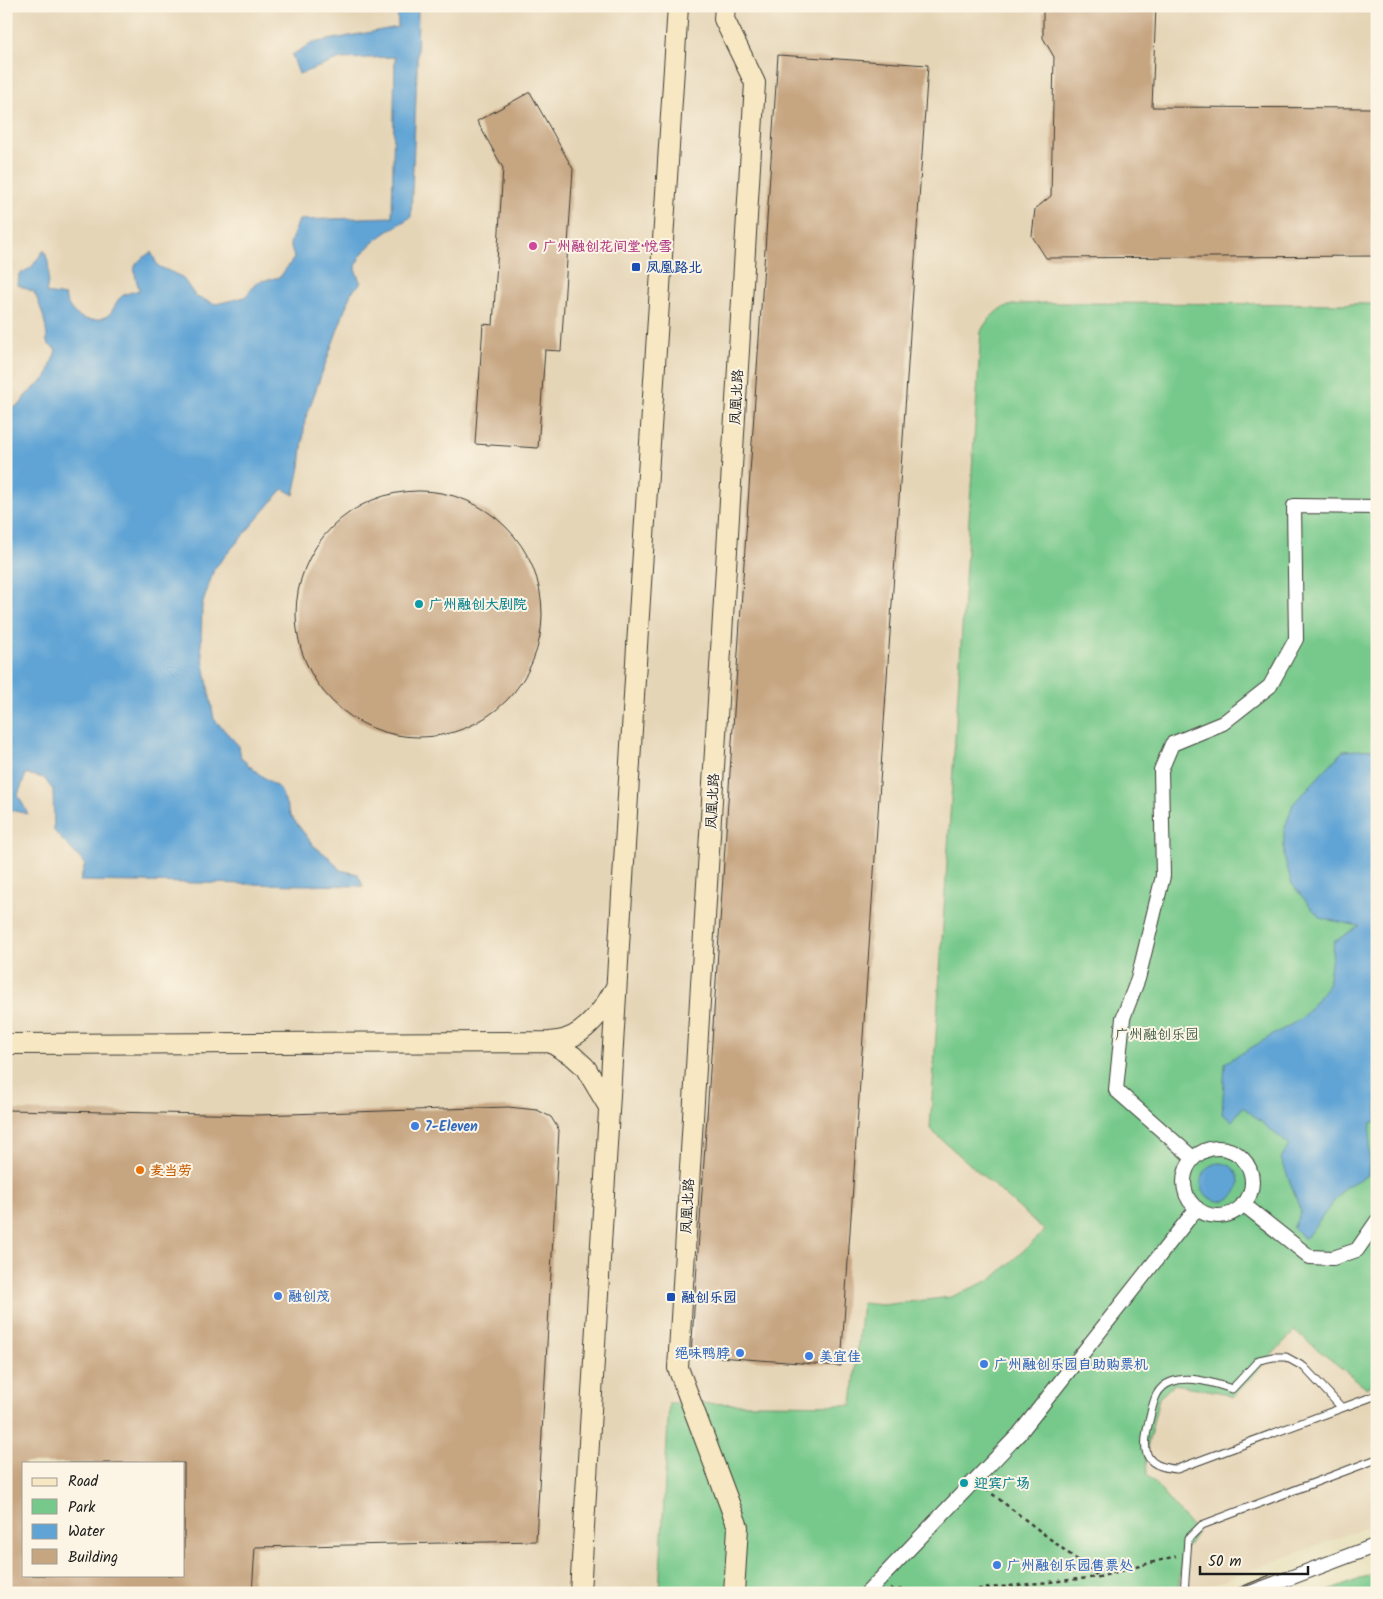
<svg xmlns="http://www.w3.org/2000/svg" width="1383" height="1599" viewBox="0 0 1383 1599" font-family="Kalam,'LXGW WenKai TC',sans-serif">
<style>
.built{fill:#e5d5b7;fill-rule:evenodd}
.green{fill:#77c98b;stroke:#4a7254}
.water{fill:#60a4d5;stroke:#3e6078}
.building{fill:#c6a581;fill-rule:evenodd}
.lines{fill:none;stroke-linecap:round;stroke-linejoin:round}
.lane-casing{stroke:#3b3a34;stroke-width:9}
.street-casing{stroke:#3b3a34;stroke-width:16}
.secondary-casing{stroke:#3b3a34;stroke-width:22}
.path{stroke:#3b3a34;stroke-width:2.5;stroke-dasharray:4 4;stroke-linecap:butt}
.lane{stroke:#fff;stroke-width:7}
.street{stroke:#fff;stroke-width:14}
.secondary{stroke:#f7e8c3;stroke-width:20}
.hotel-dot{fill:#d1479c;stroke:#fcf5e5;stroke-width:2}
.transit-dot{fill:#1a4fb4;stroke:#fcf5e5;stroke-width:2}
.culture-dot{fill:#0f9aa8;stroke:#fcf5e5;stroke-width:2}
.shop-dot{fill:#3f7fe0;stroke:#fcf5e5;stroke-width:2}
.food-dot{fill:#e8710a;stroke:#fcf5e5;stroke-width:2}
.labels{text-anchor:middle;stroke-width:4;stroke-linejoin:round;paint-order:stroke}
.hotel-label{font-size:14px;font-weight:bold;fill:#b23c85;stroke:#fcf5e5;text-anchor:start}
.transit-label{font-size:14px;font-weight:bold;fill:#164399;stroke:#fcf5e5;text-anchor:start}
.street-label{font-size:14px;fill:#1c1c1c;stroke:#fcf5e5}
.culture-label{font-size:14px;font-weight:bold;fill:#0d838f;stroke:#fcf5e5;text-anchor:start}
.park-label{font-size:14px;fill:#3c5943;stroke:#fcf5e5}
.shop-label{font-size:14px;font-weight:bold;fill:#366cbe;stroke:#fcf5e5;text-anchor:start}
.food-label{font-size:14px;font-weight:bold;fill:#c56008;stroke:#fcf5e5;text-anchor:start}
</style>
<rect width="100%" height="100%" fill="#fcf5e5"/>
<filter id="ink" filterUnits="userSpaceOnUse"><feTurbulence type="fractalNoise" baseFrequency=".02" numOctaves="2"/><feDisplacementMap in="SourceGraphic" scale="10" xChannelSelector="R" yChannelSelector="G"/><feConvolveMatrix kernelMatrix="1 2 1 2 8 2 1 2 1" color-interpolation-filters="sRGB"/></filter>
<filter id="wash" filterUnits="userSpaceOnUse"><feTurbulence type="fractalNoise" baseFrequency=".0096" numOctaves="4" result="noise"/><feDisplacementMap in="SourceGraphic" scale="20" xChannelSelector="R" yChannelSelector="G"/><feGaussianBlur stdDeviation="1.12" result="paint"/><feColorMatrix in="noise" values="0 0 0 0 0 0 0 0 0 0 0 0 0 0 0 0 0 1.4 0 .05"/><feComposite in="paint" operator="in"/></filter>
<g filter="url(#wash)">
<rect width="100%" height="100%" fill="#e9e2bf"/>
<path class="built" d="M6,6h1371v1517l-187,70h-1184zM24,1463h160v112h-160z"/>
<path class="green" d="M1044,303l333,1v1072l-10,12 -73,-57 -61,66 -14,-5 -45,-8 -15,14 -13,55 1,21 50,59 -15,20 -4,40h-519l10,-190 183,2 10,-102 20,2 69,-8 41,-18 53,-48 -115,-102 51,-798c17,-30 32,-26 63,-28z
M1377,1572v21h-53z"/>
<path class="water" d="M397,6h21l-1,66 -6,145c-16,10 -57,32 -55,54 1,4 3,8 5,12l-10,10 -46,127 -5,47 -6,28 -11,-6 -69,80 -12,37 -1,41 13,72 25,27 2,12 17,15 22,16 11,27 23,30 16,12 10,12 18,4 5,12 -283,-5 5,-17 -31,-33 -1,-41 -9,-12 -18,-4 -8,21 10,19 -22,-5v-250l2,-3 2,-34 -4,-27v-84l15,-7 4,-8 22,-19 9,-27 -9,-7c0,-18 -5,-34 -13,-51l-16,-7 1,-11 12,-6 13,-18c7,15 5,27 2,43l19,3c5,20 23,30 42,20 7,-4 8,-15 14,-19 4,-4 13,-5 18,-7 -6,-24 -9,-24 12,-38l7,14 24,11 14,20 20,7 29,-7 12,-15 23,-5 14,-19 -4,-15 9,-23 93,-3 3,-160 -54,2 -42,15 -7,-19 20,-12 86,-16z
M1377,749v373h-6l-3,53 -23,12 -40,52 -12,-11 8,-16 -20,-54 8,-13 -46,-38 -11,14 -10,-7 3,-51 77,-45 26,-33 6,-43 25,-16 -39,-8 -28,-34 -8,-27v-26l9,-27 50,-53z
M1201 1182a19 19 0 1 1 38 0a19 19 0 1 1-38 0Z"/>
<g id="blocks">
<path class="building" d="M1052,6h104l-4,101 225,1v148l-331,2 -14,-22 3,-27 16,-13 3,-139 -11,-19v-26z
M778,55l150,10 -87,1301 -150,-11z
M530,92l43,77 -12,182 -16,-1 -7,98 -63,-4 8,-120 10,1 10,-157 -26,-47z
M296 614a123 123 0 1 1 246 0a123 123 0 1 1-246 0Z
M508,1107l29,3 14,7 8,13 -23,411 -281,6 -3,46h-246v-483l252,5zM24,1463h160v112h-160z
M1270,1575l-24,10 -3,3 -2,5h-15z"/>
</g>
</g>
<g filter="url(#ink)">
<use href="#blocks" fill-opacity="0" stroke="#3b3a34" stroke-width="1"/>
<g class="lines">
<g class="lane-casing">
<path id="lane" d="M1342,1408l-38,-41 -18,-10h-13l-14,3 -27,29c-18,-6 -43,-14 -61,-7 -17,6 -18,24 -22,39 -7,28 -7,46 28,48l200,-74
M1184,1593l4,-54 14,-14 175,-66"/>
</g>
<g class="street-casing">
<path id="street" d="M1184 1182a34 34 0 1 1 68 0a34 34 0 1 1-68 0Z
M1193,1158l-77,-68 7,-72 15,-39 25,-103 -2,-106 11,-26 51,-21 47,-37 26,-47 -2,-133 83,1
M1243,1204l67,53 23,1 24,-8 20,-29
M867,1593l152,-159 178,-226
M1250,1593l127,-48"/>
</g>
<g class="secondary-casing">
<path id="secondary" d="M725,6l-1,13 31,64 -77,1285 60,159 -4,66
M6,1044l544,-2
M609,1107l-24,-40 -12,-11 -23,-14c5,-1 11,-1 16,-3 22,-7 39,-32 50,-52
M580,1593l57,-947 41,-640"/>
</g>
<path class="path" d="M986,1489l113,88
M890,1589l60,3 149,-15 77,-21"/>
<use href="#lane" class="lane"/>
<use href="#street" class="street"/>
<use href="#secondary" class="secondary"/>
</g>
</g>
<circle class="hotel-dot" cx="533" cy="246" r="5"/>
<g class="transit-dot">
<rect x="631" y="262" width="10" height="10" rx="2.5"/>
<rect x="666" y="1292" width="10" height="10" rx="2.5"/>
</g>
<g class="culture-dot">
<circle cx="419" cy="604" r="5"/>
<circle cx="964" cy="1483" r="5"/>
</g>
<g class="shop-dot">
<circle cx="415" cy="1126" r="5"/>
<circle cx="278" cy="1296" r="5"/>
<circle cx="740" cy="1353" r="5"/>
<circle cx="809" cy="1356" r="5"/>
<circle cx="984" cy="1364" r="5"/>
<circle cx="997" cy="1565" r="5"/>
</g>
<circle class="food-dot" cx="140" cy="1170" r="5"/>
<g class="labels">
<g class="hotel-label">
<text x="543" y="251">广州融创花间堂·悦雪</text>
</g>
<g class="transit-label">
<text x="646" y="272">凤凰路北</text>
<text x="681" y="1302">融创乐园</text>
</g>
<g class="street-label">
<text transform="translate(736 397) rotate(-87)" y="5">凤凰北路</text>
<text transform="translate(712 801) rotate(-87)" y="5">凤凰北路</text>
<text transform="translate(687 1206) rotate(-87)" y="5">凤凰北路</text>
</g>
<g class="culture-label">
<text x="429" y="609">广州融创大剧院</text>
<text x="974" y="1488">迎宾广场</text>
</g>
<g class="park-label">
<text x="1157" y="1039">广州融创乐园</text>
</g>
<g class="shop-label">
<text x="425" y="1131">7-Eleven</text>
<text x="288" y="1301">融创茂</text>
<text x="730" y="1358" text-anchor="end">绝味鸭脖</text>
<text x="819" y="1361">美宜佳</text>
<text x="994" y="1369">广州融创乐园自助购票机</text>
<text x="1007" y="1570">广州融创乐园售票处</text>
</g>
<g class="food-label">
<text x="150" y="1175">麦当劳</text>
</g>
</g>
<rect width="1383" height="1599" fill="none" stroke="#fcf5e5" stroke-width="25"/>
<rect x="22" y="1462" width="162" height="115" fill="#fcf5e5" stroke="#a29e95"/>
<rect x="32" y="1478" width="25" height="8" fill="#f7e8c3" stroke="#a29e95"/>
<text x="68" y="1486" font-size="15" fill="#1c1c1c">Road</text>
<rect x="32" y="1499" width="25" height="15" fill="#77c98b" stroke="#a29e95"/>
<text x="68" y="1512" font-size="15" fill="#1c1c1c">Park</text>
<rect x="32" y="1524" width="25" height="15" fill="#60a4d5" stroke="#a29e95"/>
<text x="68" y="1536" font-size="15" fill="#1c1c1c">Water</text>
<rect x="32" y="1549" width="25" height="15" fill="#c6a581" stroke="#a29e95"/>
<text x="68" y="1562" font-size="15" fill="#1c1c1c">Building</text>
<path d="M1200 1566v8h108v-8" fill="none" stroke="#1c1c1c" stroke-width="2.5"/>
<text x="1208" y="1566" font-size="15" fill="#1c1c1c" stroke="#fcf5e5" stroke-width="4" paint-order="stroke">50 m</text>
</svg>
